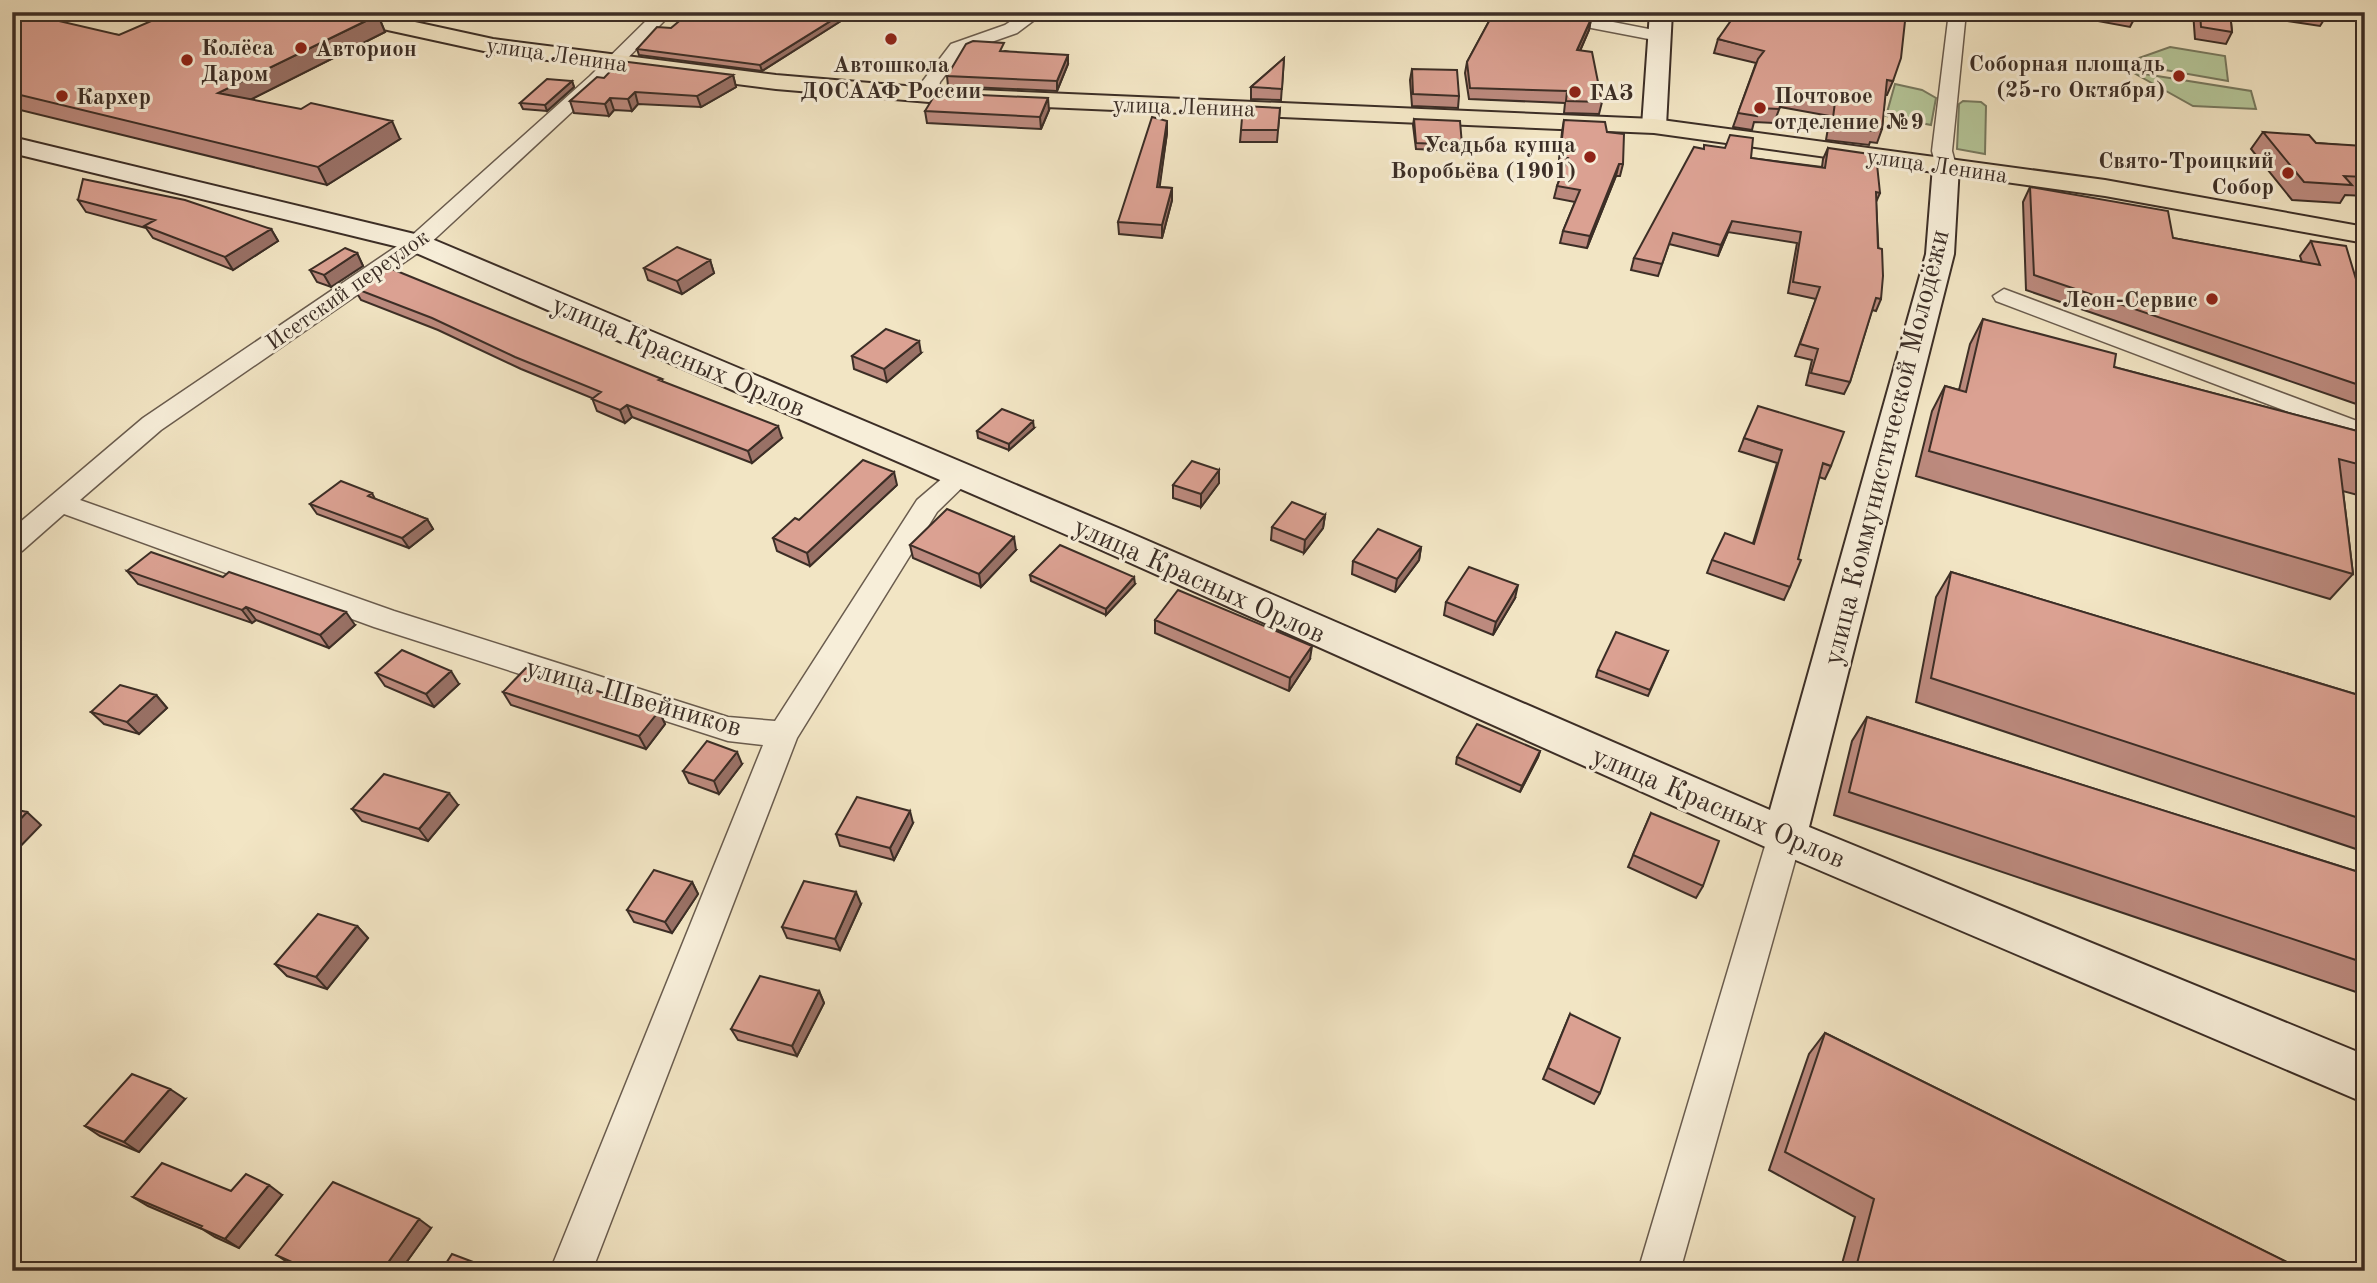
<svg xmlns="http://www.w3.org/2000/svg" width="2377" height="1283" viewBox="0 0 2377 1283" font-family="'Old Standard TT',serif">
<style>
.green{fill:#b5c699;stroke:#787a60;stroke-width:2}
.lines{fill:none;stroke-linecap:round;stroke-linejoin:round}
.street-casing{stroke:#6a5c4e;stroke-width:3}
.secondary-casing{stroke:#3c2e26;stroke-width:4}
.primary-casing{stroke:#3c2e26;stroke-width:4}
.street{fill:#f7eed9;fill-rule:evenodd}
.secondary{fill:#f7eed9;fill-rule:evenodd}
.primary{fill:#f2e5c4;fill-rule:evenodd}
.wall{fill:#bc8a7e;stroke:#3c2e26;stroke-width:2}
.shaded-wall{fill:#997166;stroke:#3c2e26;stroke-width:2}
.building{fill:#dba192;stroke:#3c2e26;stroke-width:2}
.poi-dot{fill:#8f2418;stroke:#f7eed9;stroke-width:2.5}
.labels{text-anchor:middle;stroke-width:6;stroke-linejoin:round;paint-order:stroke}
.far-poi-label{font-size:23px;font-weight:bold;fill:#3c2e26;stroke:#f7eed9;text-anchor:start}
.far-street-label{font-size:23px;fill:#3c2e26;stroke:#f7eed9}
.street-label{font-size:28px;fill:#3c2e26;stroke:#f7eed9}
</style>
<rect width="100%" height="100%" fill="#f2e5c4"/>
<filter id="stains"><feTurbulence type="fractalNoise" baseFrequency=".00286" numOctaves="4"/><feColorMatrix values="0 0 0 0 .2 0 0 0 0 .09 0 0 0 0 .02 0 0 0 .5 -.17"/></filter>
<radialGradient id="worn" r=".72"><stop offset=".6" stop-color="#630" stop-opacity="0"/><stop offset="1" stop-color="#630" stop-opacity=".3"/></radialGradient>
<path class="green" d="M2170,47l55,9 3,25 -103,-18z
M2132,72l119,19 5,18 -63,-3z
M1895,84l27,6 14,8 -5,27 -45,-9z
M1963,101l18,1 5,4 -1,48 -28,-5 2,-45z"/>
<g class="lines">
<g class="street-casing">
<path id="street" d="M655,12h18l-71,72 -177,164 -264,182 -81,70 314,111 334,106 47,4 142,-221 35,-30 9,-3 9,3 4,6 -37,36 -140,226 -205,533h-42l213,-526 -35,-4 -354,-114 -310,-113 -42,37 -10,3v-25l131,-111 266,-180 181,-162z
M1025,12h20l-28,21 -54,19 -23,30 -4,17h-14l-2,-4 2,-13 29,-38 54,-19z
M1526,12h36l97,19 9,5 -9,5 -125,-24z
M1949,12h17l-14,139 4,15 -10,6 -10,-6 -4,-15z
M2004,289l361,135v17l-369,-140 -3,-5z
M1785,822l12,4 5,10 -122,435h-42l130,-435 5,-10z"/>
</g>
<g class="secondary-casing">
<path id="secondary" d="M1650,12h22l-6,114 -3,5h-18l-3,-5z
M12,137l415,100 696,293 647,280 156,-556 7,-88 4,-6h18l4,6 -5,88 -145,573 556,228v48l-595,-254 -673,-301 -690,-299 -395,-96z"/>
</g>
<g class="primary-casing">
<path id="primary" d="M326,12h43l124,27 283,36 153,13 725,31 451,61 260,47v16l-260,-47 -451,-63 -725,-31 -153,-13 -283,-36 -156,-34z"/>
</g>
<use href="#street" class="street"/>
<use href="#secondary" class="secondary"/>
<use href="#primary" class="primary"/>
</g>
<path class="wall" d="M382,12h43l-13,7z
M431,12h18l-6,3z
M855,12l-93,59 -123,-16 -2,-6 34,-21z
M1487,12h65l39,7 -2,11 -9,21 22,51 -3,12 -35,-1 1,-10 -96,-4 -4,-26 2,-11 26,-48z
M2077,12h57l-1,9 -3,6 -54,-10z
M2193,12h37l2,20 -6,12 -31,-5z
M2286,12h41v3l-7,11 -32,-5z
M378,15l7,17 -135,68 150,39 -73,46 -315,-77v-87l107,14z
M1718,39l175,42 -6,14h-2l-3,34 -5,14 -7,-1 -1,3 -43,-5 4,-24 -50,-9 -6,16 -20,-1 -2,8 -19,-3 23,-64 -42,-10z
M1005,51l63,13 -11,27 -109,-5 -1,-10z
M1284,58l-3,42 -30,-1v-12z
M1412,69l47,27 -1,12 -46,-2 -2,-26z
M733,75l3,12 -35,20 -63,-3 -6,7 -18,-1 -5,6 -35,-3 -4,-12 34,-23z
M572,81l2,6 -27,24 -24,-2 -3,-6z
M1280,108l-3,34h-37l1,-12z
M1049,110l-8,19 -114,-6 -2,-12z
M1414,119l48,26 -1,6 -45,-2 -3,-24z
M1564,120l43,12 16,32 -3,12h-4l-29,72 -27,-5 3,-12 12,-29 -21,-4 3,-12 6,-16 -5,-1 4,-37z
M2263,132l53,11 49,4v49l-20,-1 -5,8 -48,-3 -41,-51z
M1167,133l-8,54 13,1v12l-10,38 -43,-4 -1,-12z
M1828,148l52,45 -4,9 5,97 -5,12 -4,-1 -22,72 -6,12 -38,-9 6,-25 -17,-4 21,-57 -28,-6 9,-50 -69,-11 -10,24 -49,-12 -11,32 -27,-6 3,-12 117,-100 71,9 1,-8z
M2030,187l143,51 129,24 -2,-6 11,-15 54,68v98l-339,-117 -3,-88z
M78,200l193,29 7,12 -45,29 -80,-32 -7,-10 -60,-16z
M357,253l6,13 -32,21 -14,-5 -7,-12z
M710,260l4,13 -32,21 -34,-14 -4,-12z
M352,285l310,94 1,3 119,56 -30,25 -120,-46 -7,6 -28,-12 -5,-13 -71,-29 -83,-39 -77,-30z
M1983,319l131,48 251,66v64l-22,-6 10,83 -23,25 -414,-123 16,-65 13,-25 14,4 11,-46z
M921,353l-34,29 -33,-13 -2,-13z
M1034,428l-25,22 -31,-12 -1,-7z
M1744,438l87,28 -6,13 -6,-2 -29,110 -6,13 -77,-27 5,-13 41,-17 24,-80 -38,-12z
M1219,470v13l-18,24 -28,-9v-13z
M897,485l-87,81 -33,-15 -4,-13 26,-18z
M372,493l3,6 52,20 6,10 -24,19 -92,-34 -7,-10z
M1325,515l-2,13 -19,25 -33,-13 1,-13z
M910,545l106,5 -35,37 -68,-29z
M1421,547l-2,13 -24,32 -43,-18 1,-13z
M127,571l228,54 -26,23 -73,-28 -4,3 -114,-39z
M1951,572l414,125v155l-449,-150 20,-105z
M1030,575l105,9 -29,31 -75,-34z
M1515,598l-22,37 -49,-20 2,-13z
M1155,620l155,39 -21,32 -134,-58z
M1668,651l-20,45 -52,-19 2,-7z
M376,673l83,11 -25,23 -49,-21z
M503,692l156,19 6,13 -19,25 -135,-44z
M156,695l11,13 -28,26 -35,-10 -13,-12z
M1867,717l498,157v121l-531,-180 18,-74z
M1540,751l-2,6 -18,35 -64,-28 1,-7z
M742,764l-23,30 -30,-11 -6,-12z
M458,805l-30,36 -66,-20 -10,-12z
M1651,813l52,73 -7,12 -68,-31z
M913,823l-19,37 -54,-14 -4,-12z
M692,882l6,12 -26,39 -38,-11 -7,-12z
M861,904l-21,46 -53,-12 -5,-11z
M357,926l11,12 -41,51 -40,-13 -12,-12z
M819,991l5,12 -27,53 -59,-16 -7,-11z
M1570,1014l30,79 -6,11 -51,-25z
M1825,1033l480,238h-465l15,-54 -86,-47 40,-116z
M185,1099l-46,53 -39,-16 -15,-10z
M231,1191l51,4 -43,53 -24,-11 -13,-8 -54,-23 -15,-9z
M431,1228l-31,43h-94l-16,-7 -13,-9z"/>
<path class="shaded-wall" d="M410,12h15l-13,7z
M845,12h10l-93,59 -2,-6z
M378,15l7,17 -157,79 -10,-18z
M1591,19l-2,11 -14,32 2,-12z
M1068,55v9l-11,27v-10z
M733,75l3,12 -35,20 -4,-11z
M572,81l2,6 -27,24 -2,-6z
M635,92l3,12 -6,7 -4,-12z
M610,98l4,12 -5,6 -4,-12z
M1048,98l1,12 -8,19 -1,-12z
M392,121l8,18 -73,46 -9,-18z
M1167,121v12l-9,66 -1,-12z
M1619,164l-3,12 -29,72 3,-12z
M1172,188v12l-10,38v-13z
M1732,221l-4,11 -10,24 3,-11z
M271,229l7,12 -45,29 -8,-13z
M357,253l6,13 -32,21 -7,-12z
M710,260l4,13 -32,21 -5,-13z
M919,341l2,12 -34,29 -3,-13z
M627,405l5,12 -7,6 -5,-13z
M1033,421l1,7 -25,22v-6z
M778,426l4,12 -30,25 -4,-12z
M1219,470v13l-18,24v-13z
M894,472l3,13 -87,81 -3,-13z
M1325,515l-2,13 -19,25 1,-13z
M427,519l6,10 -24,19 -7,-10z
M1014,537l2,13 -35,37 -2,-13z
M1421,547l-2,13 -24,32 2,-13z
M1134,577l1,7 -29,31v-6z
M1518,585l-3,13 -22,37 3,-13z
M246,607l10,13 -4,3 -10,-13z
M346,612l9,13 -26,23 -9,-13z
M1312,646l-2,13 -21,32 1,-13z
M451,671l8,13 -25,23 -8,-13z
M156,695l11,13 -28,26 -12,-12z
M659,711l6,13 -19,25 -7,-13z
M1540,751l-2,6 -18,35 2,-6z
M737,752l5,12 -23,30 -5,-13z
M449,793l9,12 -30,36 -9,-12z
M910,811l3,12 -19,37 -4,-12z
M27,812l14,13 -29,30v-27z
M692,882l6,12 -26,39 -7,-11z
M856,892l5,12 -21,46 -5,-11z
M357,926l11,12 -41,51 -11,-12z
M819,991l5,12 -27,53 -5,-10z
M170,1089l15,10 -46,53 -15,-10z
M269,1185l13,10 -43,53 -14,-9z
M419,1219l12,9 -31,43h-18z"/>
<path class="building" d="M172,12h192l14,3 -160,78 83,16 10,-6 81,18 -74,46 -306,-74v-72l17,-7 90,21z
M690,12h155l-85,53 -123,-16 20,-22 14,1z
M1494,12h58l39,7 -14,31 15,2 10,50 -36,-1 1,-10 -97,-3 -3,-26z
M1737,12h169l-5,46 -8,23 -6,-1 -5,49 -8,-1v3l-42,-5 3,-24 -50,-9 -6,16 -21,-1 -1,8 -19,-3 20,-54 6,-8 -46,-12z
M2083,12h51l-1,9z
M2200,12h30l2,20 -31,-5z
M2309,12h18v3z
M973,41l31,2 -4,8 68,4 -11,26 -110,-5 19,-32z
M1284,58l-2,31 -31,-2z
M620,61l113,14 -36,21 -62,-4 -7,7 -18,-1 -5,6 -35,-3 27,-24 7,1z
M1412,69l45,1 2,26 -46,-2z
M547,79l25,2 -27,24 -25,-2z
M936,93l112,5 -8,19 -115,-6z
M1243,106l37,2 -2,22h-37z
M1152,117l15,4 -10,66 15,1 -10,37 -44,-3z
M1414,119l46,2 2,24 -46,-2z
M1564,120l41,2 2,10 17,2 -1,30h-4l-29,72 -27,-5 17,-41 -23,-4 11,-28 -8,-1z
M2263,132l46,3 7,8 48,3 1,1v30l-21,-1 8,9 -48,-3z
M1730,135l23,3 -2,20 74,10 3,-20 48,7 4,38 -4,-1 2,56 4,1 1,27 -2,23 -5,-1 -26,84 -39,-9 7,-24 -18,-5 20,-57 -27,-5 8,-50 -69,-11 -11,24 -48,-12 -11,31 -28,-6 60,-111 10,2v-4l21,3z
M83,179l102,21 86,29 -46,28 -81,-31 11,-6 -77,-20z
M2030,187l138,24 5,27 147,27 -9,-24 35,5 19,63v78l-331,-112z
M677,247l33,13 -33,21 -33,-13z
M345,248l12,5 -33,22 -14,-5z
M382,265l280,114 -3,1 119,46 -30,25 -121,-46 -7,5 -28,-11 9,-7 -86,-35 -83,-39 -78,-30 3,-2 -5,-1z
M1983,319l133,35 -2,13 251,66v33l-26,-7 14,115 -424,-123 16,-65 21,6z
M886,329l33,12 -35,28 -32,-13z
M1758,406l86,26 -13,34 -8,-3 -25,96 3,1 -11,27 -78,-27 13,-27 29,11 28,-94 -38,-12z
M1002,409l31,12 -24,23 -32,-13z
M863,460l31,12 -87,81 -34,-15 22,-20 4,2z
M1192,461l27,9 -18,24 -28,-9z
M341,481l31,12 -4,3 59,23 -25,19 -92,-34z
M1292,502l33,13 -20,25 -33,-13z
M947,509l67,28 -35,37 -69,-29z
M1378,529l43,18 -24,32 -44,-18z
M1060,545l74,32 -28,32 -76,-34z
M151,552l72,25 6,-5 117,40 -26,23 -74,-28 -4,3 -115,-39z
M1469,567l49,18 -22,37 -50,-20z
M1951,572l414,125v123l-434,-142z
M1178,590l134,56 -22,32 -135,-58z
M1616,632l52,19 -18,39 -52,-20z
M402,650l49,21 -25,23 -50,-21z
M526,668l133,43 -20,25 -136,-44z
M120,685l36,10 -29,27 -36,-10z
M1867,717l498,157v89l-516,-171z
M1477,724l63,27 -18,35 -65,-29z
M707,741l30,11 -23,29 -31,-10z
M384,774l65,19 -30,36 -67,-20z
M857,797l53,14 -20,37 -54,-14z
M12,809l15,3 -15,16z
M1651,813l68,28 -16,45 -70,-31z
M654,870l38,12 -27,40 -38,-12z
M804,881l52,11 -21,47 -53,-12z
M318,914l39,12 -41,51 -41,-13z
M760,976l59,15 -27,55 -61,-17z
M1570,1014l50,24 -20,55 -52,-25z
M1825,1033l480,238h-450l19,-72 -89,-47z
M132,1074l38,15 -46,53 -39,-16z
M162,1163l69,28 15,-17 23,11 -44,54 -25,-11 2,-2 -69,-29z
M333,1182l86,37 -37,52h-70l-36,-16z
M452,1254l45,17h-56z"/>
<g class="poi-dot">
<circle cx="891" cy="39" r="7"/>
<circle cx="301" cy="48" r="7"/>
<circle cx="187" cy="60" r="7"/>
<circle cx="2179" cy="76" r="7"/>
<circle cx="1575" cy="92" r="7"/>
<circle cx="62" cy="96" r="7"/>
<circle cx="1760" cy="108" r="7"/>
<circle cx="1590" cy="157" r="7"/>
<circle cx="2288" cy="173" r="7"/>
<circle cx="2212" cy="299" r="7"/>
</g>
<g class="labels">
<g class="far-poi-label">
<text x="201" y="55">Колёса<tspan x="201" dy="26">Даром</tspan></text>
<text x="315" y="56">Авторион</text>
<text x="2165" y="71" text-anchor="end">Соборная площадь<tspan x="2165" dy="26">(25-го Октября)</tspan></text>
<text x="891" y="72" text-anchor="middle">Автошкола<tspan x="891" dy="26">ДОСААФ России</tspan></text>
<text x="1589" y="100">ГАЗ</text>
<text x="1774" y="103">Почтовое<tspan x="1774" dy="26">отделение №9</tspan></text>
<text x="76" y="104">Кархер</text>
<text x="1576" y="152" text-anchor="end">Усадьба купца<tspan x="1576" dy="26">Воробьёва (1901)</tspan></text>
<text x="2274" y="168" text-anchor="end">Свято-Троицкий<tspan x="2274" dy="26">Собор</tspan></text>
<text x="2198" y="307" text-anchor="end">Леон-Сервис</text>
</g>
<g class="far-street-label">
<text transform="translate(557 54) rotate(8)" y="8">улица Ленина</text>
<text transform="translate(1184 106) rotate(2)" y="8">улица Ленина</text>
<text transform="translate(1937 165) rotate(8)" y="8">улица Ленина</text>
<text transform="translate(347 289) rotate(-35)" y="8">Исетский переулок</text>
</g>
<g class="street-label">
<text transform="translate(679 355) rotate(23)" y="10">улица Красных Орлов</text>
<text transform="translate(1885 447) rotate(-76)" y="10">улица Коммунистической Молодёжи</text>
<text transform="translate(1200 579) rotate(24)" y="10">улица Красных Орлов</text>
<text transform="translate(634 696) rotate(16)" y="10">улица Швейников</text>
<text transform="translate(1719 806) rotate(23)" y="10">улица Красных Орлов</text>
</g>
</g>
<rect width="2377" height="1283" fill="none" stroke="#f2e5c4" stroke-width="42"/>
<rect x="14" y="14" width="2349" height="1255" fill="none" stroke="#3c2e26" stroke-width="3.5"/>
<rect x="21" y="21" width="2335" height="1241" fill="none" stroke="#3c2e26" stroke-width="2"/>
<rect width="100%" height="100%" filter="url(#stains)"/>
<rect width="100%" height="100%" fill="url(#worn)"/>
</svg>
